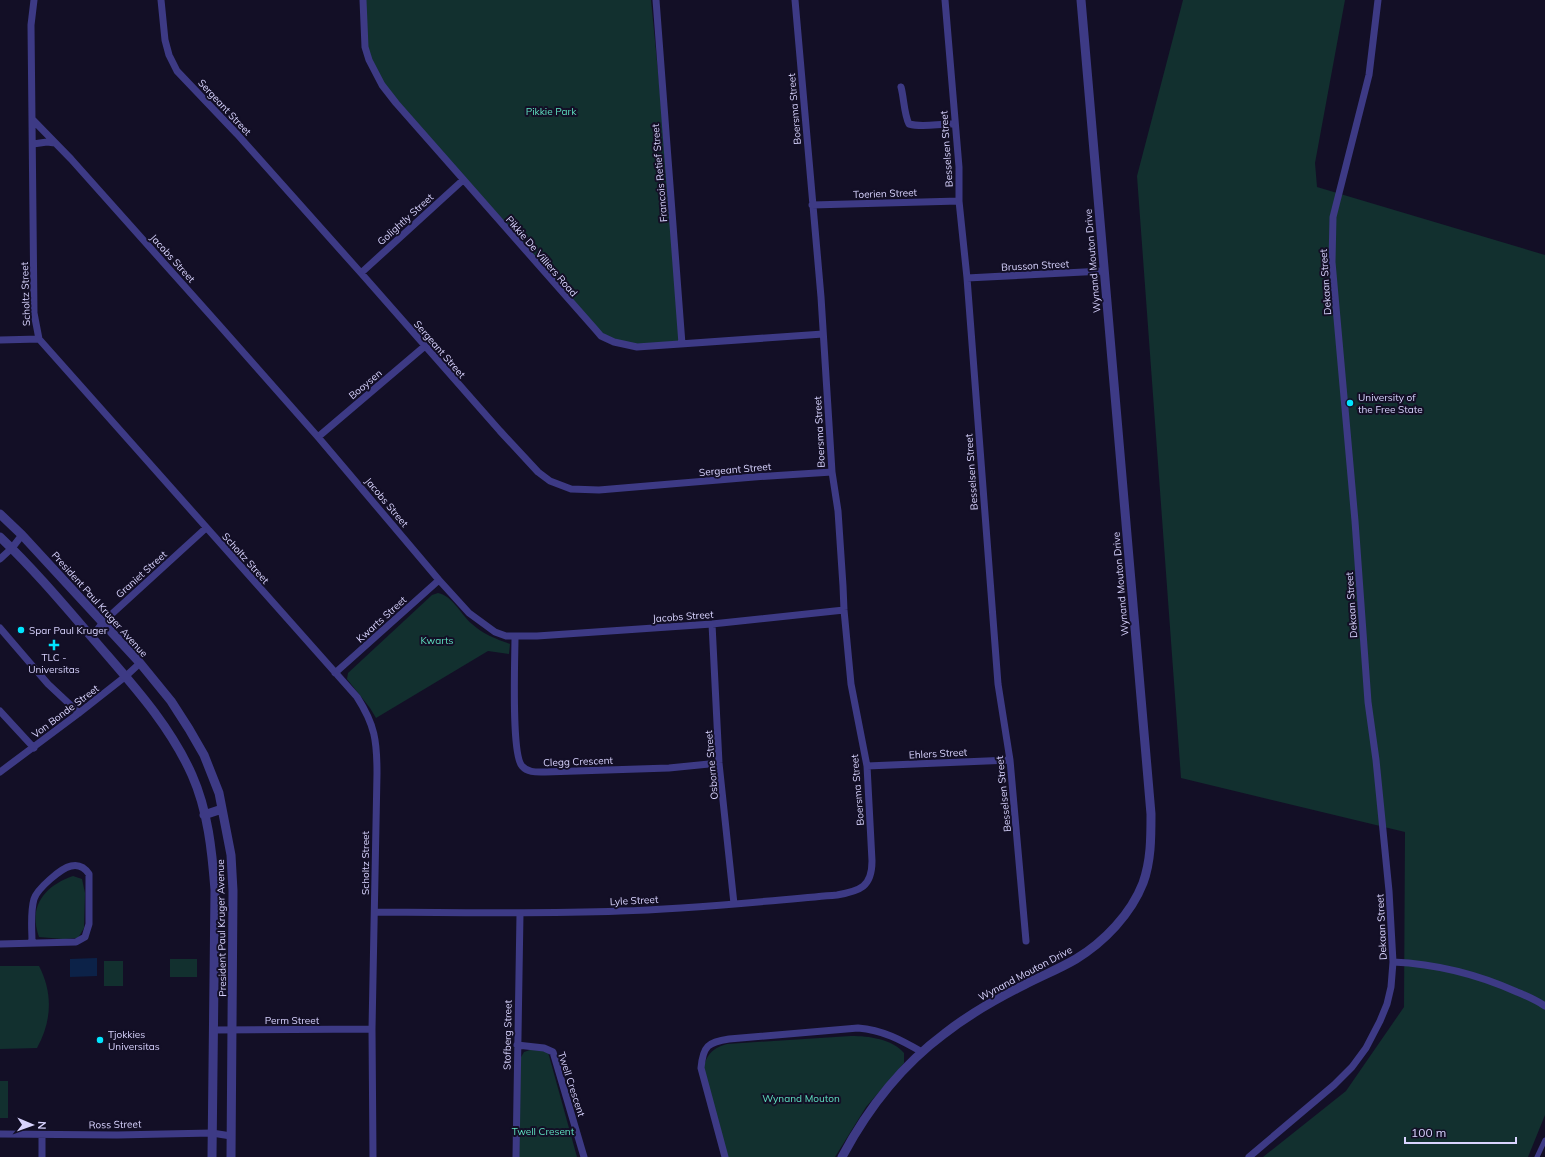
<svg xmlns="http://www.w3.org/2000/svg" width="1545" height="1157" viewBox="0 0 1545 1157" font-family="Mulish,sans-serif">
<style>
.green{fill:#12302f}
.water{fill:#0c2248}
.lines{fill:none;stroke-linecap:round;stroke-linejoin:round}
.pedestrian{stroke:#3d3a85;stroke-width:5}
.minor{stroke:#3d3a85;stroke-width:7}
.tertiary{stroke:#3d3a85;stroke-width:9}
.poi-dot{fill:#00e5ff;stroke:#130f26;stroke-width:1.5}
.labels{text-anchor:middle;stroke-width:4;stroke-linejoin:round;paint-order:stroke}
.street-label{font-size:10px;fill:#d9d4ff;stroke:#130f26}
.park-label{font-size:10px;fill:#5fe0c0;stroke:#130f26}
.poi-label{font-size:10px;fill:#d9d4ff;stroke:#130f26;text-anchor:start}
</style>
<rect width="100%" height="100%" fill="#130f26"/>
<path class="green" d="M364,0h287l20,205 10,138 -41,6 -34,-10 -223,-255 -17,-35z
M1183,0h162l-30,163 2,24 228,68v860l-17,42h-265l83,-66 58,-84 1,-175 -224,-54 -44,-602z
M438,593c15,3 23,22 34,31 11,10 24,15 38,20l-1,10 -21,-3 -112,67 -6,-10 -23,-29 1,-6 84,-78z
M73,876l9,3 3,14 -1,35 -6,10 -15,1 -24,-2c-11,-30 5,-51 34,-61z
M170,959h27v18h-27z
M104,961h19v25h-19z
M0,966h39c14,27 13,55 -2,82l-37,1z
M851,1036c18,0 41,3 53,17v10l-38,44 -31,50h-111l-22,-82c3,-17 7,-26 25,-31z
M533,1049l15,3 29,105h-60v-93l7,-12z
M0,1081h8v37h-8z"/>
<path class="water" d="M97,958v18l-27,1v-18z"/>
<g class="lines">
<path class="pedestrian" d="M1537,1157l8,-17"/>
<path class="minor" d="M34,0l-3,25 3,288 5,26 318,358c18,28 20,44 20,76l-5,256 1,128
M161,0l4,40 4,15 8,16 60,63 124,139 139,158 38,41 12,9 21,8 28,1 155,-13 78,-5
M363,0l2,47 4,13 13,25 14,18 199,226 6,7 13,6 23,5 186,-13
M656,0l26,344
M945,0l14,167v34l8,77 31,406 12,76 16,181
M901,87c3,11 3,27 8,37 15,4 31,-1 46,0
M33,120l38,39 149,167 98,111 121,143 30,33 26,19 11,4h31l175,-12 132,-14
M33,144l14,-2 8,1
M812,205l147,-4
M361,273l102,-93
M967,278l136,-7
M0,340l39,-1
M318,437l107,-91
M0,559l12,-11 10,-13
M712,624l7,139 15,141
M0,628l48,56 31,29
M92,637l11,-15 103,-94
M515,637c0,20 -4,117 7,129 6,7 15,6 23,6l124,-4 50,-5
M335,673l104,-93
M0,711l34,37
M867,766l143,-6
M0,772l79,-59 47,-37 14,-13
M375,912c81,1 163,2 245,-1 73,-2 145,-10 217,-16 23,-4 35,-8 35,-34l-5,-95 -16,-82 -7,-74 -1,-24 -5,-75 -6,-39 -11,-175 -26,-297
M0,944l76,-2 9,-5 4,-13v-50c-4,-6 -10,-10 -18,-8 -10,2 -34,23 -37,33 -4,14 -2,29 -2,44
M1393,962c44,2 84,12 124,30 10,4 19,8 28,14
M213,1030l159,-1
M517,1045l27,3 9,4 31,105
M0,1134l117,1 95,-2 19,3
M42,1157v-22
M516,1157l4,-243
M725,1157l-24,-89c2,-22 7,-26 28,-29l129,-11c25,2 43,12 64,24
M1249,1157l85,-72 18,-18 14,-19 14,-27 7,-17 4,-17 2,-25 -4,-71 -13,-131 -8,-58 -13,-181 -23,-259 1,-45 36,-142 9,-75"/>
<path class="tertiary" d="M0,514l22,21 118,128 31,38 18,28 15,26 15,38 12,62 2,36 -2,266
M0,537c39,37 73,79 108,119 32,37 64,74 84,119 16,36 20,76 23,115l-3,267
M204,815l18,-6
M842,1157c25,-47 59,-91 102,-123 24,-19 52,-35 80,-49 17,-9 35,-16 52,-26 28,-17 55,-45 67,-76 8,-22 8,-45 8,-69l-70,-814"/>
</g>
<g class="poi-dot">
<circle cx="1350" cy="403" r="4"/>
<circle cx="21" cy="630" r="4"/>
<path d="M52 639h4v4h4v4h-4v4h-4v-4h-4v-4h4z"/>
<circle cx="100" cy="1040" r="4"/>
</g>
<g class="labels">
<g class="street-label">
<text transform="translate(225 107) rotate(47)" y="4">Sergeant Street</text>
<text transform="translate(794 109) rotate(-95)" y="4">Boersma Street</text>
<text transform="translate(946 149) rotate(-94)" y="4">Besselsen Street</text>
<text transform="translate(659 173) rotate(-95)" y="4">Francois Retief Street</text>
<text transform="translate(885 193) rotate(-2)" y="4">Toerien Street</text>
<text transform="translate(405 219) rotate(-42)" y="4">Golightly Street</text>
<text transform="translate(542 256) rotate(49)" y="4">Pikkie De Villiers Road</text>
<text transform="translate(173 258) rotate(48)" y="4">Jacobs Street</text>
<text transform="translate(1092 261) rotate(-95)" y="4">Wynand Mouton Drive</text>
<text transform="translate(1035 265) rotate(-3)" y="4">Brusson Street</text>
<text transform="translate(1325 282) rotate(-94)" y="4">Dekaan Street</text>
<text transform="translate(25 294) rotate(-92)" y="4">Scholtz Street</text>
<text transform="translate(440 349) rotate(49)" y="4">Sergeant Street</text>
<text transform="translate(365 384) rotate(-40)" y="4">Booysen</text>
<text transform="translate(819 432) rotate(-93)" y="4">Boersma Street</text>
<text transform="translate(735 469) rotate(-5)" y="4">Sergeant Street</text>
<text transform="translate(971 472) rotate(-94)" y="4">Besselsen Street</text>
<text transform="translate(387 502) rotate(50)" y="4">Jacobs Street</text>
<text transform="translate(246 558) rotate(48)" y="4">Scholtz Street</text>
<text transform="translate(141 574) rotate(-42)" y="4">Graniet Street</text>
<text transform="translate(1120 584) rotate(-95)" y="4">Wynand Mouton Drive</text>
<text transform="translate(100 604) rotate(48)" y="4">President Paul Kruger Avenue</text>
<text transform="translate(1351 605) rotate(-94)" y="4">Dekaan Street</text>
<text transform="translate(683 616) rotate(-4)" y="4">Jacobs Street</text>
<text transform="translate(381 619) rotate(-42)" y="4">Kwarts Street</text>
<text transform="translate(65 711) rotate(-37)" y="4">Von Bonde Street</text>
<text transform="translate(938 753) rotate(-3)" y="4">Ehlers Street</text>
<text transform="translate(578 761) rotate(-2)" y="4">Clegg Crescent</text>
<text transform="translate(711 765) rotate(-95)" y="4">Osborne Street</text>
<text transform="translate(857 790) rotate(-95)" y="4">Boersma Street</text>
<text transform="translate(1003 794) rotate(-96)" y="4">Besselsen Street</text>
<text transform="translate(365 863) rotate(-90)" y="4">Scholtz Street</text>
<text transform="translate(634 900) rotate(-3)" y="4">Lyle Street</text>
<text transform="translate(1381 927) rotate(-93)" y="4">Dekaan Street</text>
<text transform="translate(221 928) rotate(-91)" y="4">President Paul Kruger Avenue</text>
<text transform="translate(1025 973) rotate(-28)" y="4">Wynand Mouton Drive</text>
<text x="292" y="1024">Perm Street</text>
<text transform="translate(507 1035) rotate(-89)" y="4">Stofberg Street</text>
<text transform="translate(572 1084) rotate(72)" y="4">Twell Crescent</text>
<text transform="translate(115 1124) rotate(-1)" y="4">Ross Street</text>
</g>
<g class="park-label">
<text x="551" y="115">Pikkie Park</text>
<text x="437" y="644">Kwarts</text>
<text x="801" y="1102">Wynand Mouton</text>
<text x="543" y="1135">Twell Cresent</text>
</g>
<g class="poi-label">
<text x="1358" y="401">University of<tspan x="1358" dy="12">the Free State</tspan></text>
<text x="29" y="634">Spar Paul Kruger</text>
<text x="54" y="661" text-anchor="middle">TLC -<tspan x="54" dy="12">Universitas</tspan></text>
<text x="108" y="1038">Tjokkies<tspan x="108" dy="12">Universitas</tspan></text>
</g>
</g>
<g transform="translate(32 1125) rotate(92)" stroke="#130f26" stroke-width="3" paint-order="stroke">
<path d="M0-3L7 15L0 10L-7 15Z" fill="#d9d4ff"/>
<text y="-6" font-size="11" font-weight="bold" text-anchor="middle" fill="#d9d4ff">N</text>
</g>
<path d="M1405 1137v6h111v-6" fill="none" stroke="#d9d4ff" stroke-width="2"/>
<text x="1411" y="1137" font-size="12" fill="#d9d4ff" stroke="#130f26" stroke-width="3" paint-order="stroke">100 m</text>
</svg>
